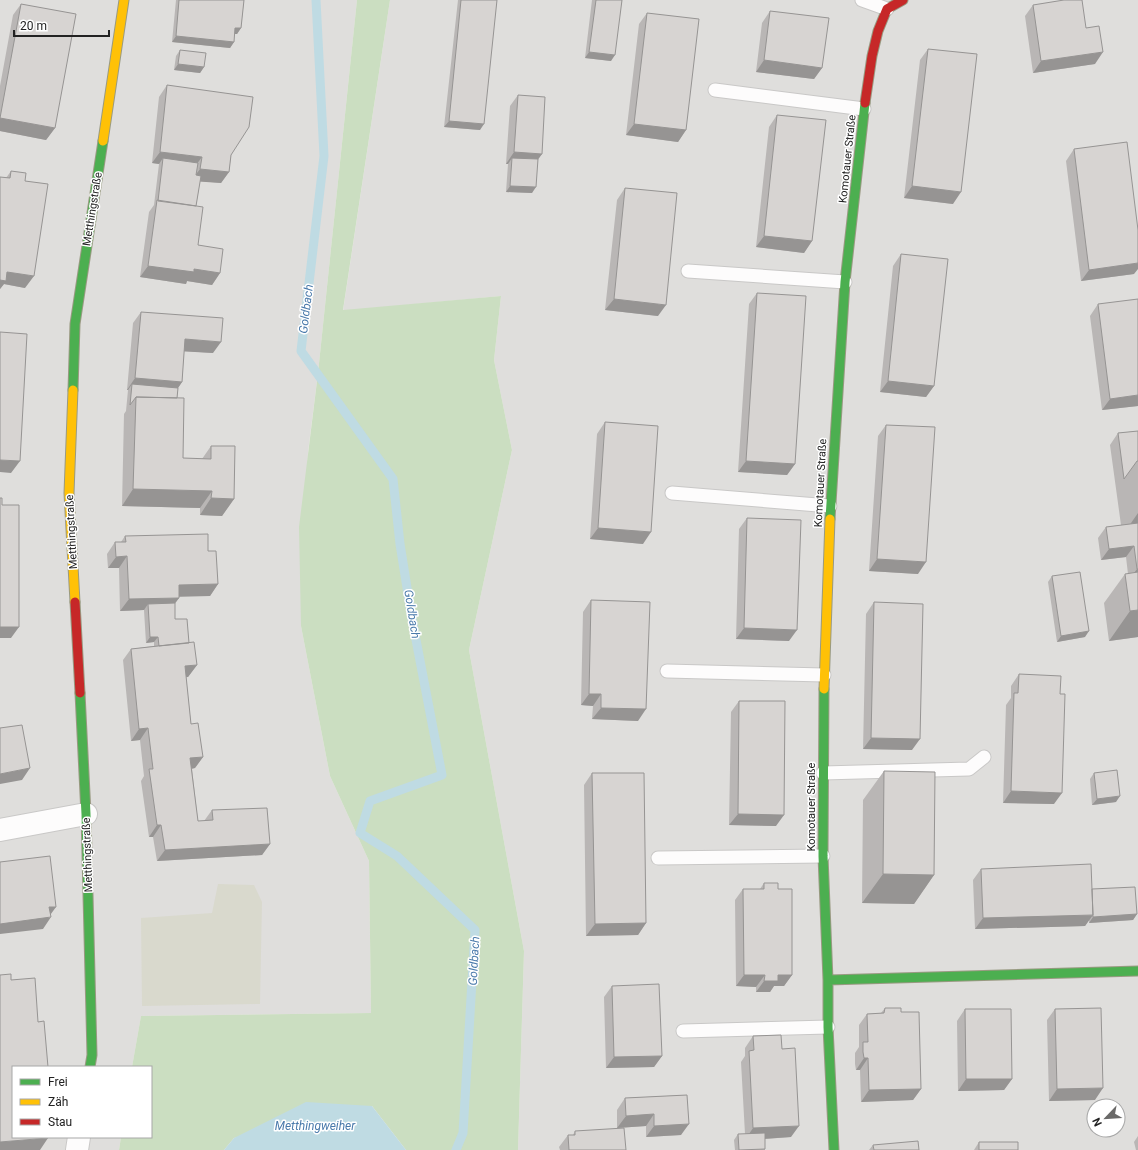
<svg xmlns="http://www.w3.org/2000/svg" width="1138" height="1150" viewBox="0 0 1138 1150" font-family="Roboto,sans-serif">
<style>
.residential{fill:#dfdedc;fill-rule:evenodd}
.construction{fill:#d9d9cd}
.forest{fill:#cbdec1}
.water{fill:#bfdbe3}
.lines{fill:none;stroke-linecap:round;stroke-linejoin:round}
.stream{stroke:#bfdbe3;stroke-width:9}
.lane-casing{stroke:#c9c8c7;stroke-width:15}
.street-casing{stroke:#c9c8c7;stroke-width:24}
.fast-casing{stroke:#999a82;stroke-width:11}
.slow-casing{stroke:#999a82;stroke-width:11}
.jam-casing{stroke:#999a82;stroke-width:11}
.lane{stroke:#fdfcfc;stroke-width:13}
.street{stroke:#fdfcfc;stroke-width:22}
.fast{stroke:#4caf50;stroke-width:9}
.slow{stroke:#ffc107;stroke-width:9}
.jam{stroke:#c62828;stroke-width:9}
.wall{fill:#b9b6b5}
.shaded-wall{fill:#969493}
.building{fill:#d7d4d2;stroke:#969493}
.labels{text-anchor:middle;stroke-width:3;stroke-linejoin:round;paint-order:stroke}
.street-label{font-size:11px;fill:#222;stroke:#fff}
.water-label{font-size:12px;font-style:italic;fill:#4a7aab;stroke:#fff}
</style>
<rect width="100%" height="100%" fill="#f0eeeb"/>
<path class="residential" d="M0,0h357l-39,373 -10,79 -7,174 29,150 39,85 2,152 -230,3 -9,51h-119v70h108l-2,13h-119z
M390,0h748v1150h-620l6,-199 -55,-301 43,-200 -18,-90 7,-64 -158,15zM1094,1106h24v24h-24z"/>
<path class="construction" d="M218,884l36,1 8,17 -2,102 -118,2 -1,-88 71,-5z"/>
<path class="forest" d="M357,0h33l-47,310 158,-14 -7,64 18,90 -43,200 55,301 -6,199h-112l-34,-44 -138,32 -10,12h-105l2,-13h30v-70h-19l9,-51 230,-3 -2,-152 -39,-85 -29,-150 -2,-99 19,-154z"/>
<path class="water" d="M306,1102l66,4 34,44h-182l10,-12z"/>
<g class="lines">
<path class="stream" d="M316,0l8,156 -23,195 92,128 7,65 12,75 30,156 -72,26 -10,32 37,23 78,74 -12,203 -7,17"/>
<g class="lane-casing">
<path id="lane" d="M862,0l25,9
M715,90l149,19
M688,271l157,11
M672,493l158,13
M667,671l157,4
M823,773l146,-4 15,-12
M658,858l165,-2
M683,1031l145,-4"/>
</g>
<g class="street-casing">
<path id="street" d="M0,830l86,-16
M77,1150l2,-13"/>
</g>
<g class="fast-casing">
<path id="fast" d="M73,390l2,-66 28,-183
M830,519l15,-237 20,-179
M824,689l-1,167 5,124v47l6,123
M80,693l6,121 6,241 -2,12
M828,980l310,-9"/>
</g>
<g class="slow-casing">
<path id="slow" d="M103,141l21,-141
M73,390l-4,103 6,109
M824,689l6,-170"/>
</g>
<g class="jam-casing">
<path id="jam" d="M865,103l7,-47 6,-25 9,-22 16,-9
M75,602l5,91"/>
</g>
<use href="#lane" class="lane"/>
<use href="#street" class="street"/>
<use href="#fast" class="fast"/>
<use href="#slow" class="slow"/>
<use href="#jam" class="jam"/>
</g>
<path class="wall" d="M176,0h68l-3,28 -4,6h-3v8l-4,6 -58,-6z
M458,0h39l-17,130 -36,-3z
M592,0h30l-11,61 -26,-3z
M21,4l34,124 -9,12 -46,-9v-45l13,-71z
M1033,5l53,23 9,36 -62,9 -8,-57z
M770,11l52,57 -8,11 -58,-7 6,-49z
M647,13l39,117 -8,12 -52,-7 13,-111z
M928,49l25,155 -49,-6 16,-138z
M180,50l24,17 -4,6 -26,-3 2,-14z
M167,85l64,70 -2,17 -8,11 -21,-2 -4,25 2,39 22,28 -8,12 -25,-4 -1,3 -46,-7 9,-65 5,-7 5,-41 -7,-1 7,-66z
M518,95l24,59 -4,5 -6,34 -26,-1 2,-28h-2l4,-58z
M777,115l35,126 -8,12 -48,-6 13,-120z
M1074,149l60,125 -53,7 -15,-120z
M11,171l14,10v107l-21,-4 -4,5v-112l6,1z
M625,188l33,128 -53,-6 12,-110z
M901,254l33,132 -8,11 -46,-5 13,-126z
M757,293l38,171 -8,11 -49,-3 11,-168z
M1098,304l40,102 -36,4 -12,-94z
M141,312l72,41 -29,-2 -2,31 -4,6 -1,10 6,60 19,1 9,-13 23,53 -12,17 -22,-1v-7l-78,-2 2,-92 2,-3 2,-21h-1l6,-67z
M605,422l38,122 -53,-5 7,-105z
M886,425l32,149 -49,-3 9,-135z
M1138,431v206l-29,4 -5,-38 21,-29h3l-2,-17 -25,3 -3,-22 8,-11 15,-2 -11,-80 8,-12z
M747,518l42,123 -53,-2 3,-110z
M125,536l83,15 10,33 -8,12h-31v2l-4,5v16l14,24 8,22 -9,12h-2l5,47 12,33 -8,11 -3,1 6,52h6l8,-11 58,34 -8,11 -105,6 -4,-24h-4l-8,-56 3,-5 -4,-36 -9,1 -8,-81 8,-11 23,-3v-4l-8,1 -2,-33 -24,1 -1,-43h-11l-1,-14 8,-12h6z
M1052,576l33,61 -28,5 -9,-60z
M591,600l47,121 -46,-2 1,-13 -12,-1 2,-93z
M874,602l38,148 -49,-1 3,-135z
M1019,674l41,20 -6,110 -51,-1 3,-98 5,-7v-12z
M739,701l37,125 -47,-1 2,-113z
M884,771l50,104 -20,29 -52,-1 1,-103z
M592,773l54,150 -8,12 -52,1 -2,-151z
M1094,773l22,29 -24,3 -2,-26z
M981,869l111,20 45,25 -4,6 -44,3v-3l-4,6 -110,3 -2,-49z
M764,883l14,6 14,86 -8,11h-10l-4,6h-14v-5l-20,-1 -1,-86 8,-11h17z
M612,986l50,70 -8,11 -48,1 -2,-71z
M885,1008l16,4 20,77 -8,11 -52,2 -1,-32h-4l-1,-6v-11l4,-6v-22l8,-11 14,-1z
M965,1009l47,70 -8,11 -46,1 -1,-70z
M1055,1009l40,91 -46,1 -2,-81z
M753,1036l29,13 9,88 -26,2v11h-30l-1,-10 4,-6h7l-4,-72 4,-6v-8z
M687,1095l-6,40 -35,2v-11l-29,2v-18l8,-12z
M575,1131l51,19h-66l-1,-3 9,-12h5z
M1138,1136v14h-2l-2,-8z
M979,1142l39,8h-44z
M873,1145l1,5h-5z"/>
<path class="shaded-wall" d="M235,28h6l-4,6h-6z
M176,36l58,6 -4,6 -58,-6z
M589,52l26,3 -4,6 -26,-3z
M1103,52l-8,12 -62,9 8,-12z
M764,60l58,8 -8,11 -58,-7z
M178,64l26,3 -4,6 -26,-3z
M0,118l55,10 -9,12 -46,-9z
M449,121l35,3 -4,6 -36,-3z
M634,124l52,6 -8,12 -52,-7z
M160,152l42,5 -9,12 -30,-11 -4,6 -7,-1z
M514,152l28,2 -8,11 -22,-7 -4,6h-2z
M200,169l29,3 -8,11 -30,-2z
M510,186l26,1 -4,6 -26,-1z
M912,186l49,6 -8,12 -49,-6z
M764,236l48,5 -8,12 -48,-6z
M1138,263v6l-4,5 -53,7 8,-11z
M148,266l46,3 26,4 -8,12 -25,-4 -1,3 -46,-7z
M7,272l27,4 -9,12 -21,-4 -4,5v-9z
M614,299l52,6 -8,11 -53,-6z
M185,339l36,3 -8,11 -36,-2z
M135,378l47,4 -8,12 -42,-10 -4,6h-1z
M888,381l46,5 -8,11 -46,-5z
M1138,395v11l-36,4 8,-11z
M0,460l20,1 -9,12 -11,-1z
M746,461l49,3 -8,11 -49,-3z
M133,489l79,2 -12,17 -78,-2z
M211,498l23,1 -12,17 -22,-1z
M1138,513v20l-16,3z
M598,528l53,4 -8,12 -53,-5z
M1134,546l-8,11 -25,3 8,-11z
M127,556l-8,12h-11l8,-11z
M877,559l49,3 -8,12 -49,-3z
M1137,569h1v10l-10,2z
M218,584l-8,12 -39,1 8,-12z
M179,598l-8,11 -23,-5 -4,6 -24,1 9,-12z
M1138,610v27l-29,4 21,-30z
M0,627h19l-8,11h-11z
M744,628l53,2 -8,11 -53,-2z
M1089,631l-4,6 -28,5 4,-6z
M150,637h8l-4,5 -8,1z
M197,665l-9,12 -11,1 8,-12z
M589,694h12l-8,12 -12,-1z
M601,708l45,1 -8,12 -46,-2z
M148,728l-8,12 -9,1 8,-12z
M871,738l49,1 -8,11 -49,-1z
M203,757l-8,11 -13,2 8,-12z
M30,768l-8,12 -22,4v-10z
M1011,791l51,2 -8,11 -51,-1z
M1120,796l-4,6 -24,3 5,-6z
M738,814l46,1 -8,11 -47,-1z
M157,825h4l-8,12h-4z
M270,844l-8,11 -105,6 8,-11z
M883,874l51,1 -20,29 -52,-1z
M49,907h7l-8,11 3,-1 -8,12 -43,5v-10z
M1137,914l-4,6 -44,3 4,-6z
M1093,915l-8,11 -110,3 8,-11z
M646,923l-8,12 -52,1 9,-12z
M744,975h21l-9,12 -20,-1z
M778,975h14l-8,11h-10l-4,6h-14l8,-11z
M662,1056l-8,11 -48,1 8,-11z
M864,1058h4l-8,12h-4z
M966,1079h46l-8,11 -46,1z
M1103,1088l-8,12 -46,1 8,-12z
M921,1089l-8,11 -52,2 8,-12z
M654,1114l-8,12 -29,2 9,-12z
M689,1124l-8,11 -35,2 8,-11z
M799,1126l-8,11 -46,3 8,-12z
M48,1138l-8,12h-40v-8z"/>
<path class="building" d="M179,0h65l-3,28h-6l-1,14 -58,-6z
M461,0h36l-13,124 -35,-3z
M596,0h26l-7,55 -26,-3z
M1064,0h18l4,28 13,-2 4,26 -62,9 -8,-56z
M21,4l55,10 -21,114 -55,-10z
M770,11l59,7 -7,50 -58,-8z
M647,13l52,6 -13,111 -52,-6z
M928,49l49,5 -16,138 -49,-6z
M180,50l26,3 -2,14 -26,-3z
M167,85l86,12 -4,30 -18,28 -2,17 -29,-3 2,-12 -42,-5z
M518,95l27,2 -3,57 -28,-2z
M777,115l49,5 -14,121 -48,-5z
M1127,142l11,88v33l-49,7 -15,-121z
M163,158l35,5 -2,12 5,1 -5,30 -38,-5z
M512,158l26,1 -2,28 -26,-1z
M11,171l15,2 -1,8 23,3 -14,92 -27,-4 -1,9 -6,-1v-103l10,1z
M625,188l52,5 -11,112 -52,-6z
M157,200l46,7 -5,38 25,4 -3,24 -26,-4v3l-46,-6z
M901,254l47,5 -14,127 -46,-5z
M757,293l49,3 -11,168 -49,-3z
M1138,299v96l-28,4 -12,-95z
M141,312l82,6 -2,24 -36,-3 -3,43 -47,-4z
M0,332l27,2 -7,127 -20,-1z
M132,384l46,4 -1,10 -41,-1 -6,8z
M136,397l48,1 -1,60 28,1v-13h24l-1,53 -23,-1 1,-7 -79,-2z
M605,422l53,4 -7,106 -53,-4z
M886,425l49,2 -9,135 -49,-3z
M1138,431v30h-1l-13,18 -6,-46z
M0,498h2v7h17v122h-19z
M747,518l54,2 -4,110 -53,-2z
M1138,523v46h-1l-3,-23 -25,3 -3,-22z
M208,534v17h8l2,33 -39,1v13l-50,1 -2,-43 -11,1 -1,-15h11l-1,-6z
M1080,572l9,59 -28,5 -9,-60z
M1138,572v38l-8,1 -5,-37z
M591,600l59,2 -4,107 -45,-1v-14h-12z
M874,602l49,2 -3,135 -49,-1z
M175,603v16h12l2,24 -30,3 -1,-9h-8l-2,-33z
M194,642l3,23 -12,1 6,58 7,-1 5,34 -13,1 8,63 15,-1 -1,-10 55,-2 3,36 -105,6 -4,-25h-4l-8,-56h4l-5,-41 -9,1 -8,-80z
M1019,674l42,2 -1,18h5l-3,99 -51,-2 3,-98h4z
M739,701h46l-1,114 -46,-1z
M22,725l8,43 -30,6v-46z
M1117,770l3,26 -23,3 -3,-26z
M884,771l51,1 -1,103 -51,-1z
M592,773h52l2,150 -51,1z
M50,856l6,51h-7l2,10 -51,7v-62z
M1091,864l2,51 -110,3 -2,-49z
M764,883h14v6h14v86h-14v6h-14l1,-6h-21l-1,-86h21z
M1135,887l2,27 -44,3 -1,-28z
M11,974v6l24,-2 3,44 6,-1 4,46h-35v70h35v1l-48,4v-167z
M659,984l3,72 -48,1 -2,-71z
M885,1008h16v4h18l2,77 -52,1 -1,-32h-4l-1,-6v-10h5l-1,-28 17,-1z
M1101,1008l2,80 -46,1 -2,-80z
M965,1009h46l1,70h-46z
M781,1035l1,14 13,-1 4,78 -46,2 -4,-77 5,-1 -1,-14z
M687,1095l2,29 -35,2v-12l-28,2 -1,-18z
M624,1128l2,22h-57l-1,-15h7v-4z
M765,1133v16l-26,1 -1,-16z
M918,1141l1,9h-45l-1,-5z
M979,1142h39v8h-39z"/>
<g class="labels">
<g class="street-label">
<text transform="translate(847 159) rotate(-84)" y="4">Komotauer Straße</text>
<text transform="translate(92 209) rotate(-81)" y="4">Metthingstraße</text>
<text transform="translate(820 483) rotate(-87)" y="4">Komotauer Straße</text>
<text transform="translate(71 532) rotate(-93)" y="4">Metthingstraße</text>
<text transform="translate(811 807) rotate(-90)" y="4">Komotauer Straße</text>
<text transform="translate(87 855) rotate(-92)" y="4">Metthingstraße</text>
</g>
<g class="water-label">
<text transform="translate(306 309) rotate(-83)" y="4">Goldbach</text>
<text transform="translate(412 614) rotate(81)" y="4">Goldbach</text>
<text transform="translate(474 961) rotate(-87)" y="4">Goldbach</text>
<text x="315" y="1130">Metthingweiher</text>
</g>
</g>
<rect x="12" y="1066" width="140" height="72" fill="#ffffff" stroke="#a7a7a7"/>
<rect x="20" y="1079" width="20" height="6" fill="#4caf50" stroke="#a7a7a7"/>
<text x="48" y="1086" font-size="12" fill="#222222">Frei</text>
<rect x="20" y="1099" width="20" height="6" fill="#ffc107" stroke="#a7a7a7"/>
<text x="48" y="1106" font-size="12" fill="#222222">Zäh</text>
<rect x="20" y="1119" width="20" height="6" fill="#c62828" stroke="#a7a7a7"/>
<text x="48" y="1126" font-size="12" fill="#222222">Stau</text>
<g transform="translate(1106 1118) rotate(245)"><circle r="19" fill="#ffffff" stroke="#a7a7a7"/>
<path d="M0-3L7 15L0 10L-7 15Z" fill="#6a6968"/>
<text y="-6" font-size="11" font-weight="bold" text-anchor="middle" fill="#222222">N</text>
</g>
<path d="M14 30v6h95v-6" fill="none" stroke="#222222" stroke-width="2"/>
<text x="20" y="30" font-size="12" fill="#222222" stroke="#ffffff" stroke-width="3" paint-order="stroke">20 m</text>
</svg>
